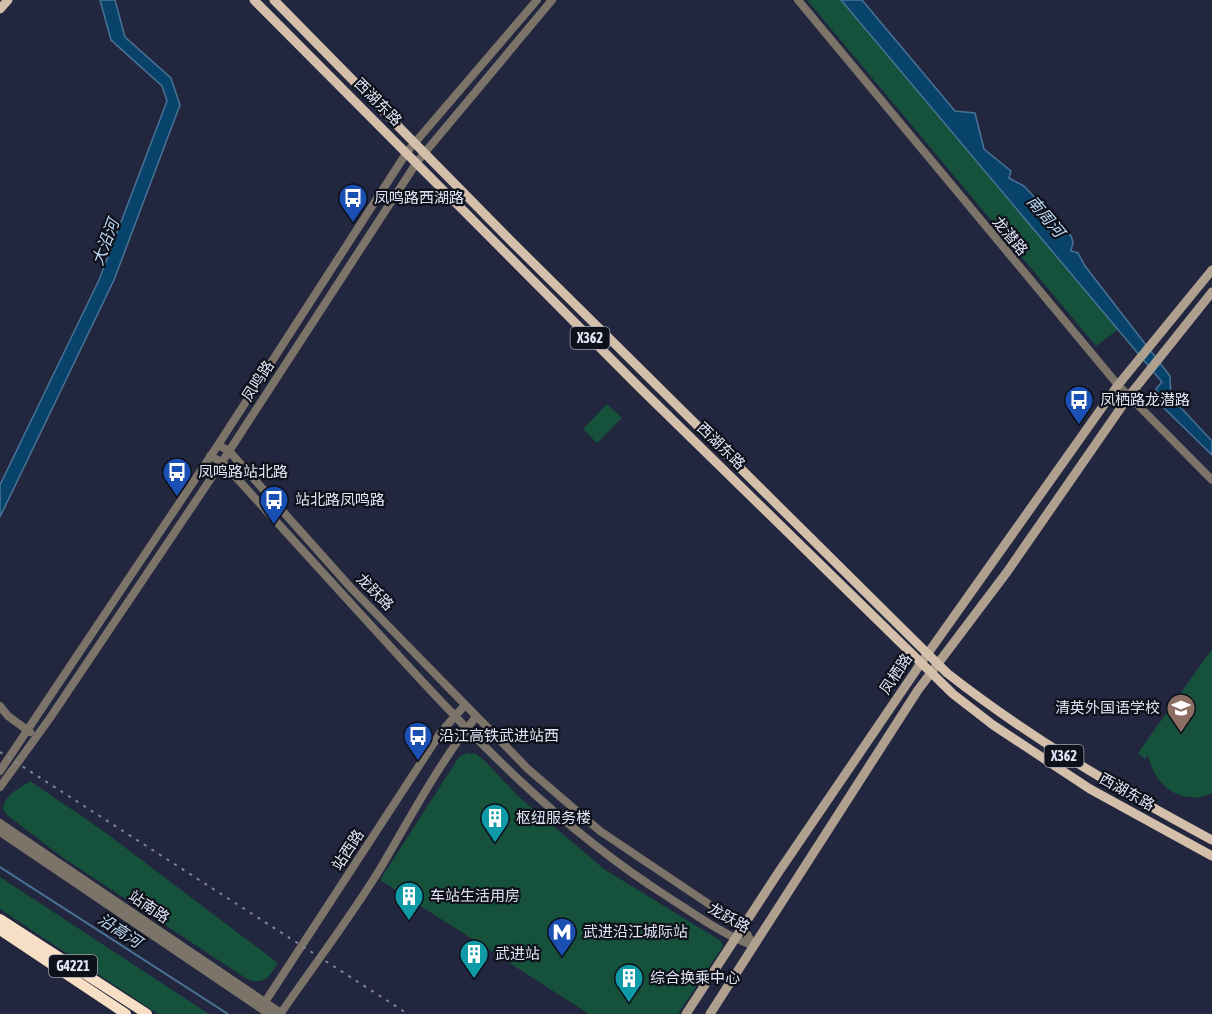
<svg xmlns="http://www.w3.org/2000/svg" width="1212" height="1014" viewBox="0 0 1212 1014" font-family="'Asap Condensed','Noto Sans SC',sans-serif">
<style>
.green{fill:#15513b}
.water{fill:#08436c;stroke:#497395;stroke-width:1.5}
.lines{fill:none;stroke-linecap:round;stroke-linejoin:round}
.stream{stroke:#497395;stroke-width:2}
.tertiary{stroke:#7d7469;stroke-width:8}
.secondary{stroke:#ae9f8e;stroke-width:9}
.primary{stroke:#d4c0aa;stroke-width:9}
.motorway{stroke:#f6dfc4;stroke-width:10}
.rail{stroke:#808498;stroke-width:2;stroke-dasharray:3 6;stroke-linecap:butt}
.labels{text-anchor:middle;stroke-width:4.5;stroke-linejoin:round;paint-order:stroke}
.shield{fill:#0e101a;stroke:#a1a4b3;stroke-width:1.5}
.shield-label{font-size:14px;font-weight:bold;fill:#e0e4f4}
.street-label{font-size:15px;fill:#e0e4f4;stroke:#0e101a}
.poi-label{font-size:15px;fill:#e0e4f4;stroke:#0e101a;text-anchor:start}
.water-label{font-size:16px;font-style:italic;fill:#bedbf6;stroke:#0e101a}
</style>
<rect width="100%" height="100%" fill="#22263e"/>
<path class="green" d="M807,0h34l278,329 -23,17z
M607,404l15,14 -25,25 -14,-14z
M1212,649v144c-30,14 -58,-7 -64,-38l-3,4 -7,-6z
M467,753l9,1 9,7 33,35 86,73 117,72 2,5 -45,68h-89l-209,-134 79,-123z
M30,781l72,49 176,133c-10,14 -13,23 -31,16l-185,-122 -55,-42 -4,-6c2,-15 16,-20 27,-28z
M0,877l209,137h-51l-158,-105z"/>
<path class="water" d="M100,0h15l10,37 46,41 9,27 -66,175 -114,237v-32l99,-205 68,-179 -5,-15 -51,-46z
M841,0h21l93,111 20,2 9,36 27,22 -2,7 15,8 47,50 2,6 -2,9 7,2 7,13 85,110 1,21 41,44v14l-49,-48 -7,-18 6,-7z"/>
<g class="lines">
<path class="stream" d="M0,867l228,147"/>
<path class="tertiary" d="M798,0l320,385 94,95
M218,445l11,6 123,138 176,180 72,62 143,96 11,19
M210,456l12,6c55,61 110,121 165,181 87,96 171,184 281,254 28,18 55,38 86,49
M0,706l8,10 22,16
M0,771l218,-326 189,-293 130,-152
M0,787l50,-69 172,-256 195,-300 135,-162
M0,823l281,190
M0,832l269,182
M269,1014l-4,-12 176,-270 24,-27
M269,1014l12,-1c33,-48 69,-95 99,-144 30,-51 58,-104 95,-151"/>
<path class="secondary" d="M686,1014l92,-141 143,-210 197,-278 94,-115
M710,1014l208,-324 89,-118 122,-176 83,-104"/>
<path class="primary" d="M254,0l385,387 314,307 40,31 97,64 122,67
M274,0l238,242 435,431c83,65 172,117 265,167
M0,9l8,-9"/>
<path class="motorway" d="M0,919l147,95
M0,930l126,84"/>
<path class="rail" d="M0,752l408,262"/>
</g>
<defs>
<g id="bus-pin" transform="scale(1.5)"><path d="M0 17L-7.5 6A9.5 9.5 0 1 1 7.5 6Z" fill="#1a4fb4" stroke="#0e101a"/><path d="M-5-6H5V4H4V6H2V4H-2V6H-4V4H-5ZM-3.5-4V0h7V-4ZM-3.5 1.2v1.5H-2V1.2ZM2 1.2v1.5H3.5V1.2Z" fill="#fff"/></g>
<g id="school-pin" transform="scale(1.5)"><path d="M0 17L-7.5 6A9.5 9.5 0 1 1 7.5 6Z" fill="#8d6e63" stroke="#0e101a"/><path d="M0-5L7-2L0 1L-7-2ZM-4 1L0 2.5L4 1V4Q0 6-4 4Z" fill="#fff"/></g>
<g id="building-pin" transform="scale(1.5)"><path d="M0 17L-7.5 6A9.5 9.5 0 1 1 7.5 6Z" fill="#0f9aa8" stroke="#0e101a"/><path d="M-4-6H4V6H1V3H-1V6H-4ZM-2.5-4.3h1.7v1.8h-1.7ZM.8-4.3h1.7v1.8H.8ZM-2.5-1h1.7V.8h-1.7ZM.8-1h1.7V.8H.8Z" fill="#fff"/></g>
<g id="metro-pin" transform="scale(1.5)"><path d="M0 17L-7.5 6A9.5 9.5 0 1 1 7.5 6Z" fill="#1a4fb4" stroke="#0e101a"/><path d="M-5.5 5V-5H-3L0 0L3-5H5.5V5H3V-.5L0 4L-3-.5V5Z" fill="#fff"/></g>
</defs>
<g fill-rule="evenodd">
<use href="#bus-pin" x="353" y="198"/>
<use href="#bus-pin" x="1079" y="400"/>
<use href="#bus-pin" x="177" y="472"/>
<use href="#bus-pin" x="274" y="500"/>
<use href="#school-pin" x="1181" y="708"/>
<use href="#bus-pin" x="418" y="736"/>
<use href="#building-pin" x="495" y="818"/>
<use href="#building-pin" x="409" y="896"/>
<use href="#metro-pin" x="562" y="932"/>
<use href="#building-pin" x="474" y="954"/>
<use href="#building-pin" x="629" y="978"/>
</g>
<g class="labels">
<g class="shield">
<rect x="570.5" y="327" width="39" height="22" rx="4.5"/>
<rect x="1044.5" y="745" width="39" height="22" rx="4.5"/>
<rect x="49" y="955" width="48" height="22" rx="4.5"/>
</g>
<g class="shield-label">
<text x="590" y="343">X362</text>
<text x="1064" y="761">X362</text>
<text x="73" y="971">G4221</text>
</g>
<g class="street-label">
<text transform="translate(378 102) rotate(45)" y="5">西湖东路</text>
<text transform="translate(1010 236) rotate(50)" y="5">龙潜路</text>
<text transform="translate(258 381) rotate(-57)" y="5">凤鸣路</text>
<text transform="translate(721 446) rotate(44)" y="5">西湖东路</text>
<text transform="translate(375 592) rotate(45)" y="5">龙跃路</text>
<text transform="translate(896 674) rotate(-56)" y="5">凤栖路</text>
<text transform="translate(1127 792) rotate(29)" y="5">西湖东路</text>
<text transform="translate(348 850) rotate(-57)" y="5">站西路</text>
<text transform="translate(149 907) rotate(34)" y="5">站南路</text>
<text transform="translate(729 918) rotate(29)" y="5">龙跃路</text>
</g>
<g class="poi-label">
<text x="374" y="203">凤鸣路西湖路</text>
<text x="1100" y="405">凤栖路龙潜路</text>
<text x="198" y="477">凤鸣路站北路</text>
<text x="295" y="505">站北路凤鸣路</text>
<text x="1160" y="713" text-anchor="end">清英外国语学校</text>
<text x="439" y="741">沿江高铁武进站西</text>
<text x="516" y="823">枢纽服务楼</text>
<text x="430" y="901">车站生活用房</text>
<text x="583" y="937">武进沿江城际站</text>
<text x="495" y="959">武进站</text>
<text x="650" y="983">综合换乘中心</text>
</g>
<g class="water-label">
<text transform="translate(1046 216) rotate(50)" y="6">南周河</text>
<text transform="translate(105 242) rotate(-69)" y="6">大沿河</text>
<text transform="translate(120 930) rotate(33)" y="6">沿高河</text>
</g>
</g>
</svg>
